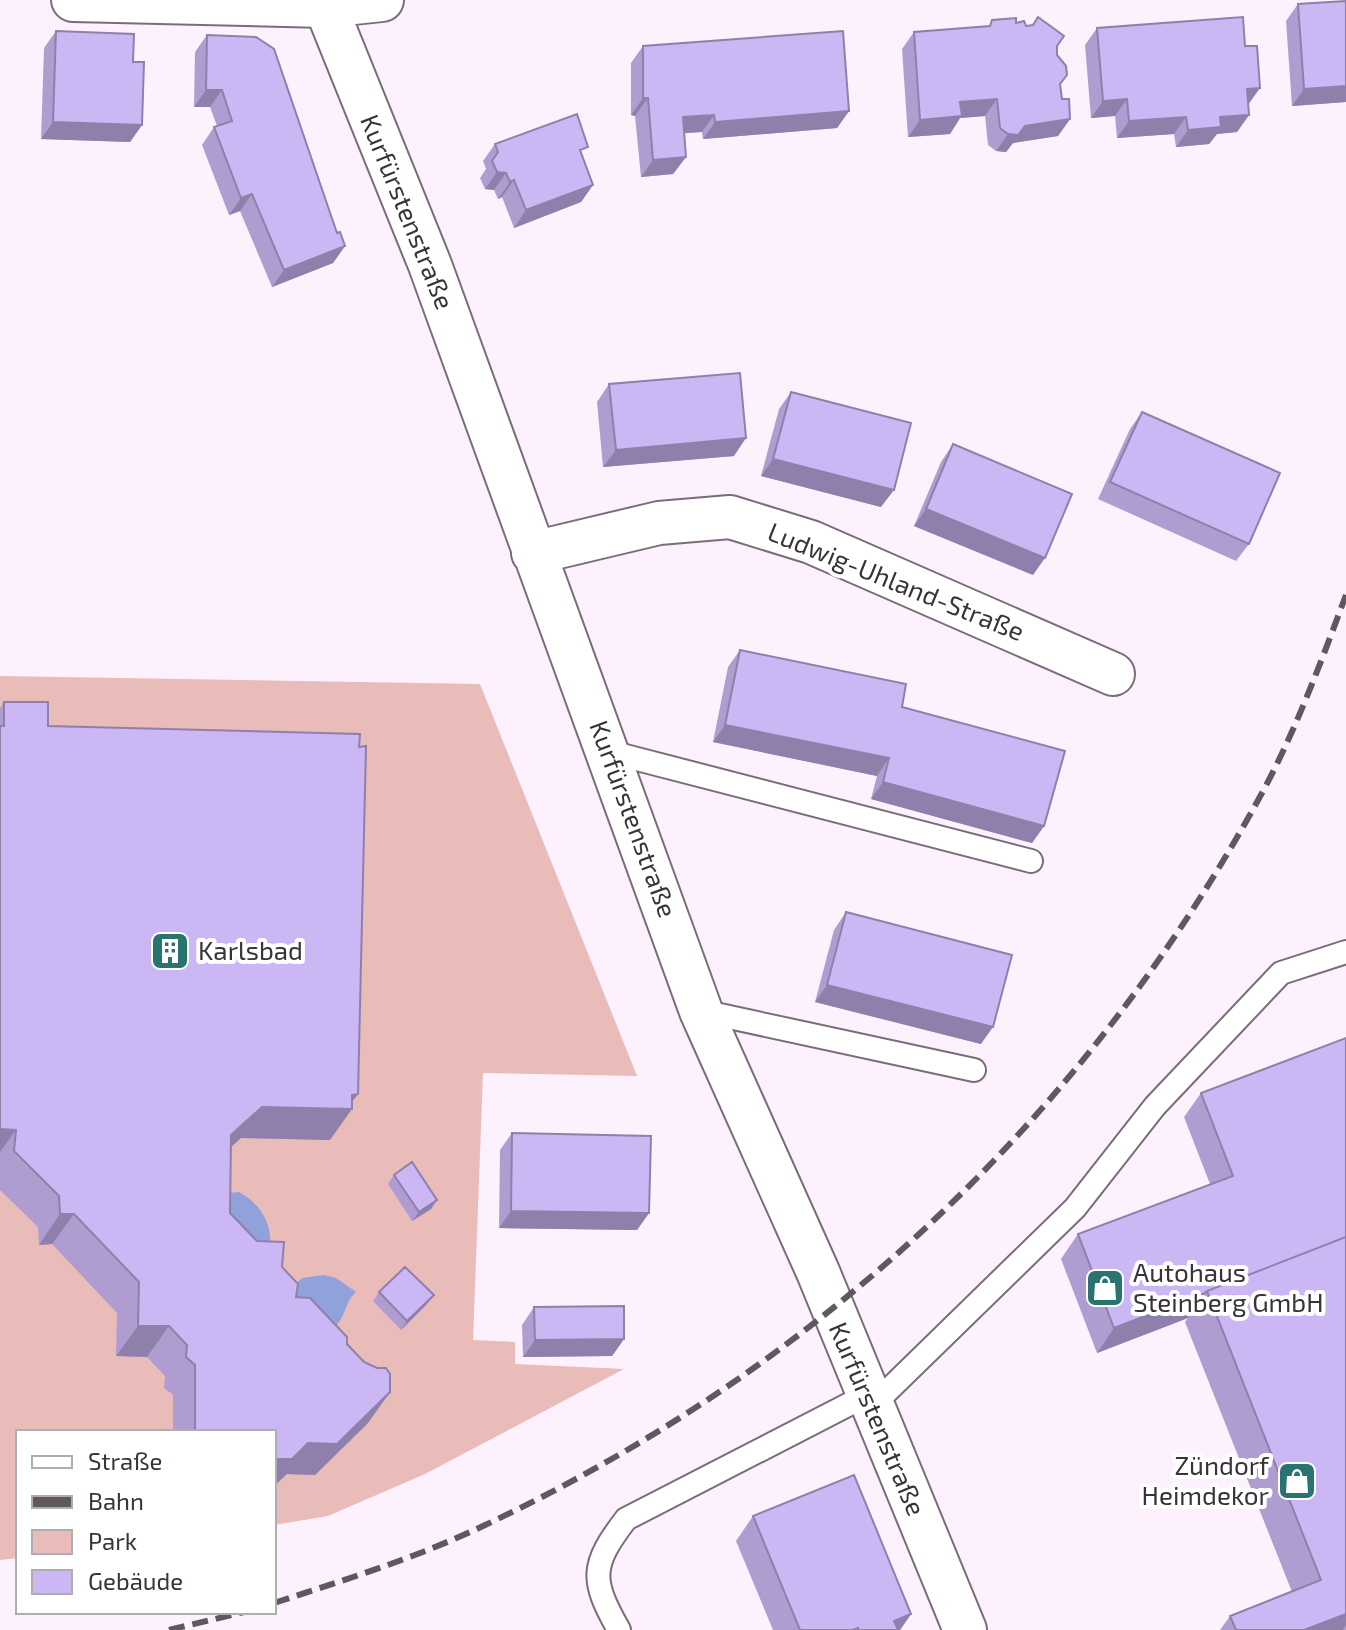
<svg xmlns="http://www.w3.org/2000/svg" width="1346" height="1630" viewBox="0 0 1346 1630" font-family="'Exo 2',sans-serif">
<style>
.green{fill:#e9bbb9}
.water{fill:#91a1db}
.lines{fill:none;stroke-linecap:round;stroke-linejoin:round}
.lane-casing{stroke:#7a6c7a;stroke-width:26}
.street-casing{stroke:#7a6c7a;stroke-width:46}
.lane{stroke:#fff;stroke-width:22}
.street{stroke:#fff;stroke-width:42}
.rail{stroke:#5f585f;stroke-width:6;stroke-dasharray:16 8;stroke-linecap:butt}
.wall{fill:#af9dd2}
.shaded-wall{fill:#8e80ab}
.building{fill:#cbb7f4;stroke:#8e80ab;stroke-width:2}
.labels{text-anchor:middle;stroke-width:8;stroke-linejoin:round;paint-order:stroke}
.street-label{font-size:26px;fill:#393339;stroke:#fff}
.poi-label{font-size:26px;fill:#393339;stroke:#fff;text-anchor:start}
</style>
<rect width="100%" height="100%" fill="#fef1fe"/>
<path class="green" d="M0,676l480,8 157,392 -154,-3 -10,267 42,2v22l109,5 -199,105 -97,42 -54,9v-93h-256v126l-18,2z"/>
<path class="water" d="M210,1186l20,7 9,-1c27,15 37,40 28,69z
M324,1275l12,3 20,14c-13,11 -9,28 -27,40l-60,-24 33,-30z"/>
<g class="lines">
<g class="lane-casing">
<path id="lane" d="M610,752l421,109
M701,1011l273,59
M872,1406l203,-198 80,-102 126,-133 65,-21
M619,1630c-29,-51 -28,-65 7,-111l241,-124"/>
</g>
<g class="street-casing">
<path id="street" d="M73,0l252,6 57,-6
M323,0l107,265 271,746 117,261 147,358
M533,553l126,-30 71,-6 81,25 302,132"/>
</g>
<use href="#lane" class="lane"/>
<use href="#street" class="street"/>
<path class="rail" d="M274,1603c70,-23 142,-45 209,-77 334,-157 602,-408 779,-733 34,-63 59,-131 84,-198
M169,1630l75,-18"/>
</g>
<path class="wall" d="M1298,4l48,98 -54,4 -6,-85z
M992,20l24,3 10,3 31,20 5,53 8,20 -12,17 -45,7 -7,9 -10,-1 -8,-6 -3,-29 -25,2 -10,16 -42,3 -6,-88 12,-17 75,-6z
M1097,28l152,76v11l-12,17 -20,2 -8,10 -33,3 -2,-13 -57,4 -2,-22 -24,2 -6,-73z
M56,31l77,31 9,63 -12,17 -89,-3 3,-91z
M207,35l138,211 -12,17 -61,24 -32,-76 -11,4 -27,-70 12,-18 3,-1 -7,-19h-16l1,-55z
M643,46l206,65 -12,17 -134,11 -1,-7 -18,1 2,24 -13,17 -32,3 -6,-61 -4,-1v-52z
M495,144l87,12 11,29 -12,17 -67,26 -12,-31 -4,2 -4,-9 -9,-1 -5,-11 6,-9 -3,-8z
M609,384l125,72 -131,11 -6,-65z
M791,392l90,115 -120,-31 18,-67z
M1142,412l107,132 -13,17 -138,-62 32,-70z
M953,444l80,131 -119,-49 27,-64z
M740,650l162,57 142,119 -12,17 -161,-44 6,-23 -164,-34 15,-75z
M4,702l44,24 311,21 -7,355 -22,38 -89,-2 -10,9 -1,66 52,54 14,30 51,47 21,79 -53,52 -28,-1 -13,12v-54h-101v-37l-9,-7 1,-12 -18,-19 -31,-1 1,-43 -65,-69 -13,1 -1,-18 -38,-37v-482z
M846,912l135,132 -166,-42 19,-72z
M1346,1038v592h-126l10,-14 62,-24 -107,-270 3,-4 -91,35 -36,-94 17,-25 132,-50 -26,-67 17,-24z
M512,1133l137,80 -12,17 -138,-2 1,-78z
M394,1175l43,25 -6,9 -19,12 -24,-37z
M379,1292l48,12 -26,26 -28,-29z
M534,1307l90,32 -12,17 -89,1 -1,-32z
M753,1516l158,98 -11,16h-127l-37,-89z"/>
<path class="shaded-wall" d="M1346,86v16l-54,4 12,-17z
M1260,88l-12,17 -1,-16z
M206,90h16l-12,17h-16z
M643,98h5l-13,18 -4,-1z
M997,99l-12,17 -25,2 -10,16 -42,3 12,-17 40,-18z
M1127,99l-12,17 -24,2 12,-17z
M849,111l-12,17 -134,11 12,-17z
M714,115l-12,17 -32,2 13,-17z
M1249,115l-12,17 -20,2 -8,10 -33,3 12,-17 32,-13z
M1186,117l-12,17 -57,4 12,-17z
M1070,119l-12,17 -45,7 -7,9 -10,-1 12,-17 17,-8z
M53,122l89,3 -12,17 -89,-3z
M686,157l-13,17 -32,3 12,-17z
M497,172l9,1 -12,17 -9,-1z
M514,180l-12,17 -4,2 12,-17z
M593,185l-12,17 -67,26 12,-18z
M252,194l-12,17 -11,4 12,-17z
M345,246l-12,17 -61,24 12,-17z
M746,438l-12,18 -131,11 13,-17z
M773,459l121,31 -13,17 -120,-31z
M926,509l119,49 -12,17 -119,-49z
M725,725l164,33 -12,18 -164,-34z
M883,782l161,44 -12,17 -161,-44z
M827,985l166,42 -12,17 -166,-42z
M358,1094l-11,15h5l-22,31 -89,-2 -31,28 21,-31 31,-28z
M0,1129l16,1 -16,22z
M437,1200l-6,9 -19,12 7,-9z
M511,1211l138,2 -12,17 -138,-2z
M60,1214h14l-22,30 -13,1z
M1205,1293l-17,25 -91,35 17,-25z
M434,1295l-7,9 -26,26 6,-9z
M138,1326h31l-22,31 -31,-1z
M624,1339l-12,17 -89,1 12,-17z
M390,1392l-22,31 -53,52 -28,-1 -13,12v-27l34,-16z
M911,1614l-11,16h-12l6,-9z
M1346,1614v11l-3,5h-39z"/>
<path class="building" d="M1346,1v85l-42,3 -6,-85z
M1038,17l26,19 -7,10v9l9,11 1,9 -7,9 2,15h7l1,20 -45,7 -7,9 -10,-1 -8,-6 -3,-29 -37,3 2,14 -42,4 -6,-88 76,-6 2,-6 24,-2v5l8,-2 2,5 7,-1z
M1243,17l2,29h12l3,42 -13,1 2,26 -29,2 1,10 -33,3 -2,-13 -57,4 -2,-22 -24,2 -6,-73z
M56,31l78,3 -1,28h11l-2,63 -89,-3z
M843,31l6,80 -134,11 -1,-7 -31,2 3,40 -33,3 -5,-62h-5v-52z
M207,35l49,2 18,12 63,184 3,-1 5,14 -61,24 -32,-76 -11,4 -27,-71 18,-6 -10,-31h-16z
M577,114l11,33 -8,3 13,35 -67,25 -12,-30 -4,2 -4,-9 -9,-1 -5,-11 6,-9 -3,-8z
M740,373l6,65 -130,12 -7,-66z
M791,392l120,31 -17,67 -121,-31z
M1142,412l138,61 -31,71 -139,-62z
M953,444l119,50 -27,64 -119,-49z
M740,650l166,34 -4,23 163,44 -21,75 -161,-44 6,-24 -164,-33z
M4,702h44v24l312,8 -1,13 7,-1 -8,348 -6,1v14l-90,-2 -31,28 -1,78 27,28 27,1 -2,25 16,17 -2,13 14,1 37,39v7l17,18 13,6h9l4,6v18l-53,52 -29,-1 -16,16h-18v-27h-79v-67l-9,-8 1,-12 -18,-19h-31l1,-44 -65,-68h-14l-1,-18 -45,-45 2,-21 -16,-1v-403h4z
M846,912l166,43 -19,72 -166,-42z
M1346,1038v199l-139,54 -2,2 -91,35 -36,-94 155,-58 -32,-83z
M512,1133l139,3 -2,77 -138,-2z
M412,1162l25,38 -18,12 -25,-37z
M1346,1237v377l-42,16h-68l-6,-14 91,-36 -114,-289z
M405,1267l29,28 -27,26 -28,-29z
M624,1306v33l-89,1 -1,-33z
M854,1475l57,139 -17,7 4,9h-40v-2l-5,2h-53l-47,-114z"/>
<defs>
<g id="building-square" transform="scale(2)"><rect x="-9" y="-9" width="18" height="18" rx="4" fill="#297370" stroke="#fff"/><path d="M-4-6H4V6H1V3H-1V6H-4ZM-2.5-4.3h1.7v1.8h-1.7ZM.8-4.3h1.7v1.8H.8ZM-2.5-1h1.7V.8h-1.7ZM.8-1h1.7V.8H.8Z" fill="#fff"/></g>
<g id="shop-square" transform="scale(2)"><rect x="-9" y="-9" width="18" height="18" rx="4" fill="#297370" stroke="#fff"/><path d="M-5-2.5h2.3a2.7 3.5 0 0 1 5.4 0H5L5.5 6h-11ZM-1.5-2.5h3a1.5 2.3 0 0 0-3 0Z" fill="#fff"/></g>
</defs>
<g fill-rule="evenodd">
<use href="#building-square" x="170" y="951"/>
<use href="#shop-square" x="1105" y="1288"/>
<use href="#shop-square" x="1297" y="1481"/>
</g>
<g class="labels">
<g class="street-label">
<text transform="translate(407 212) rotate(68)" y="9">Kurfürstenstraße</text>
<text transform="translate(896 582) rotate(22)" y="9">Ludwig-Uhland-Straße</text>
<text transform="translate(633 819) rotate(70)" y="9">Kurfürstenstraße</text>
<text transform="translate(877 1419) rotate(67)" y="9">Kurfürstenstraße</text>
</g>
<g class="poi-label">
<text x="198" y="960">Karlsbad</text>
<text x="1133" y="1282">Autohaus<tspan x="1133" dy="30">Steinberg GmbH</tspan></text>
<text x="1269" y="1475" text-anchor="end">Zündorf<tspan x="1269" dy="30">Heimdekor</tspan></text>
</g>
</g>
<rect x="16" y="1430" width="260" height="184" fill="#ffffff" stroke="#b0adb0" stroke-width="2"/>
<rect x="32" y="1456" width="40" height="12" fill="#ffffff" stroke="#b0adb0" stroke-width="2"/>
<text x="88" y="1470" font-size="24" fill="#393339">Straße</text>
<rect x="32" y="1496" width="40" height="12" fill="#5f585f" stroke="#b0adb0" stroke-width="2"/>
<text x="88" y="1510" font-size="24" fill="#393339">Bahn</text>
<rect x="32" y="1530" width="40" height="24" fill="#e9bbb9" stroke="#b0adb0" stroke-width="2"/>
<text x="88" y="1550" font-size="24" fill="#393339">Park</text>
<rect x="32" y="1570" width="40" height="24" fill="#cbb7f4" stroke="#b0adb0" stroke-width="2"/>
<text x="88" y="1590" font-size="24" fill="#393339">Gebäude</text>
</svg>
